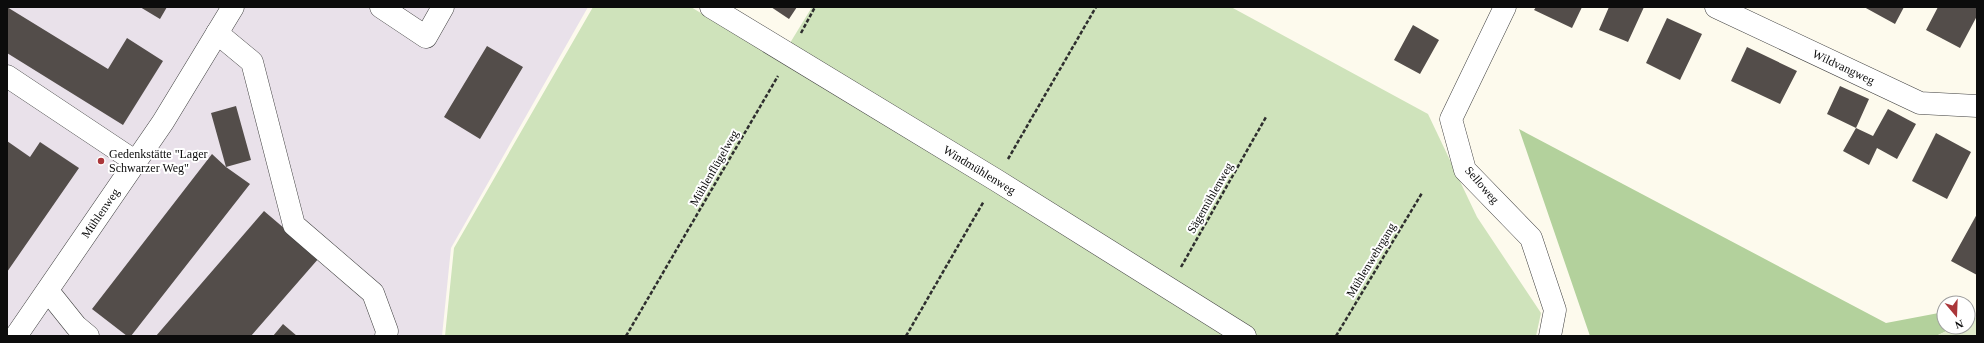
<svg xmlns="http://www.w3.org/2000/svg" width="1984" height="343" viewBox="0 0 1984 343" font-family="'Times New Roman',serif">
<style>
.industrial{fill:#e9e1ea}
.green{fill:#cfe3bb}
.forest{fill:#b3d19c}
.pitch{fill:#e0ebcb}
.building{fill:#534d4a}
.lines{fill:none;stroke-linecap:round;stroke-linejoin:round}
.minor-casing{stroke:#3f3f3f;stroke-width:23}
.path{stroke:#2e2e2e;stroke-width:2.5;stroke-dasharray:4 2;stroke-linecap:butt}
.minor{stroke:#fff;stroke-width:22}
.poi-dot{fill:#aa363a;stroke:#fff;stroke-width:1.5}
.labels{text-anchor:middle;stroke-width:4;stroke-linejoin:round;paint-order:stroke}
.street-label{font-size:12px;fill:#0c0c0c;stroke:#fff}
.poi-label{font-size:12px;fill:#0c0c0c;stroke:#fff;text-anchor:start}
</style>
<rect width="100%" height="100%" fill="#fdfaed"/>
<path class="industrial" d="M7,7h581l-137,241 -9,88h-435z"/>
<path class="green" d="M593,7h98l88,54 33,-54h419l197,107 49,103 64,96 -5,23h-1091l9,-88z"/>
<path class="forest" d="M1519,129l367,194 58,-11v15h11l-19,9h-346z"/>
<path class="pitch" d="M1977,317v19h-41l19,-9h13v-6z"/>
<path class="building" d="M7,7l101,62 19,-31 36,23 -40,64 -116,-72z
M140,7h27l-7,12z
M771,7h26l-8,12z
M1536,7h46l-10,21 -38,-18z
M1609,7h35l-16,35 -29,-12z
M1864,7h40l-9,17z
M1938,7h39v9l-17,32 -34,-18z
M1667,18l35,16 -22,46 -34,-17z
M1413,25l26,15 -19,34 -26,-14z
M487,46l36,21 -43,72 -36,-22z
M1747,47l50,24 -17,33 -49,-23z
M1840,86l29,13 -13,29 -29,-14z
M236,106l15,54 -25,7 -15,-54z
M1888,109l28,15 -19,35 -20,-11 -8,17 -26,-14 13,-23 17,8z
M1936,133l35,19 -24,47 -35,-18z
M7,141l23,16 10,-15 39,26 -72,104z
M212,154l14,13 24,17 -119,152h-4l-35,-27z
M264,211l55,47 -68,78h-95z
M1977,214v61l-26,-14z
M283,324l14,12h-24z"/>
<g class="lines">
<g class="minor-casing">
<g id="minor">
<path d="M381,7l45,30 17,-30"/>
<path id="s1" d="M711,7l285,173 249,156"/>
<path d="M1505,7l-54,112 14,51 66,68 24,72 -5,26"/>
<path id="s2" d="M1716,7l204,96 57,3"/>
<path d="M217,33l35,29 42,163 79,68 14,38 -1,5"/>
<path d="M7,76l129,86"/>
<path d="M48,291l28,35 12,10"/>
<path id="s3" d="M16,336l147,-214 70,-115"/>
</g>
</g>
<path class="path" d="M801,33l14,-26
M1008,159l88,-152
M1181,267l85,-150
M626,336l152,-260
M906,336l78,-135
M1336,336l86,-143"/>
<use href="#minor" class="minor"/>
</g>
<circle class="poi-dot" cx="101" cy="161" r="4"/>
<g class="labels">
<g class="street-label">
<text dy="4" stroke="none"><textPath href="#s2" startOffset="141">Wildvangweg</textPath></text>
<text transform="translate(714 168) rotate(-60)" y="4">Mühlenflügelweg</text>
<text dy="4" stroke="none"><textPath href="#s1" startOffset="314">Windmühlenweg</textPath></text>
<text transform="translate(1482 185) rotate(49)" y="4">Selloweg</text>
<text transform="translate(1210 198) rotate(-60)" y="4">Sägemühlenweg</text>
<text dy="4" stroke="none"><textPath href="#s3" startOffset="149">Mühlenweg</textPath></text>
<text transform="translate(1371 260) rotate(-59)" y="4">Mühlenwehrgang</text>
</g>
<g class="poi-label">
<text x="109" y="158">Gedenkstätte "Lager<tspan x="109" dy="14">Schwarzer Weg"</tspan></text>
</g>
</g>
<rect width="1984" height="343" fill="none" stroke="#0c0c0c" stroke-width="16"/>
<g transform="translate(1956 315) rotate(161)"><circle r="19" fill="#ffffff" stroke="#9e9e9e"/>
<path d="M0-3L7 15L0 10L-7 15Z" fill="#aa363a"/>
<text y="-6" font-size="11" font-weight="bold" text-anchor="middle" fill="#0c0c0c">N</text>
</g>
</svg>
